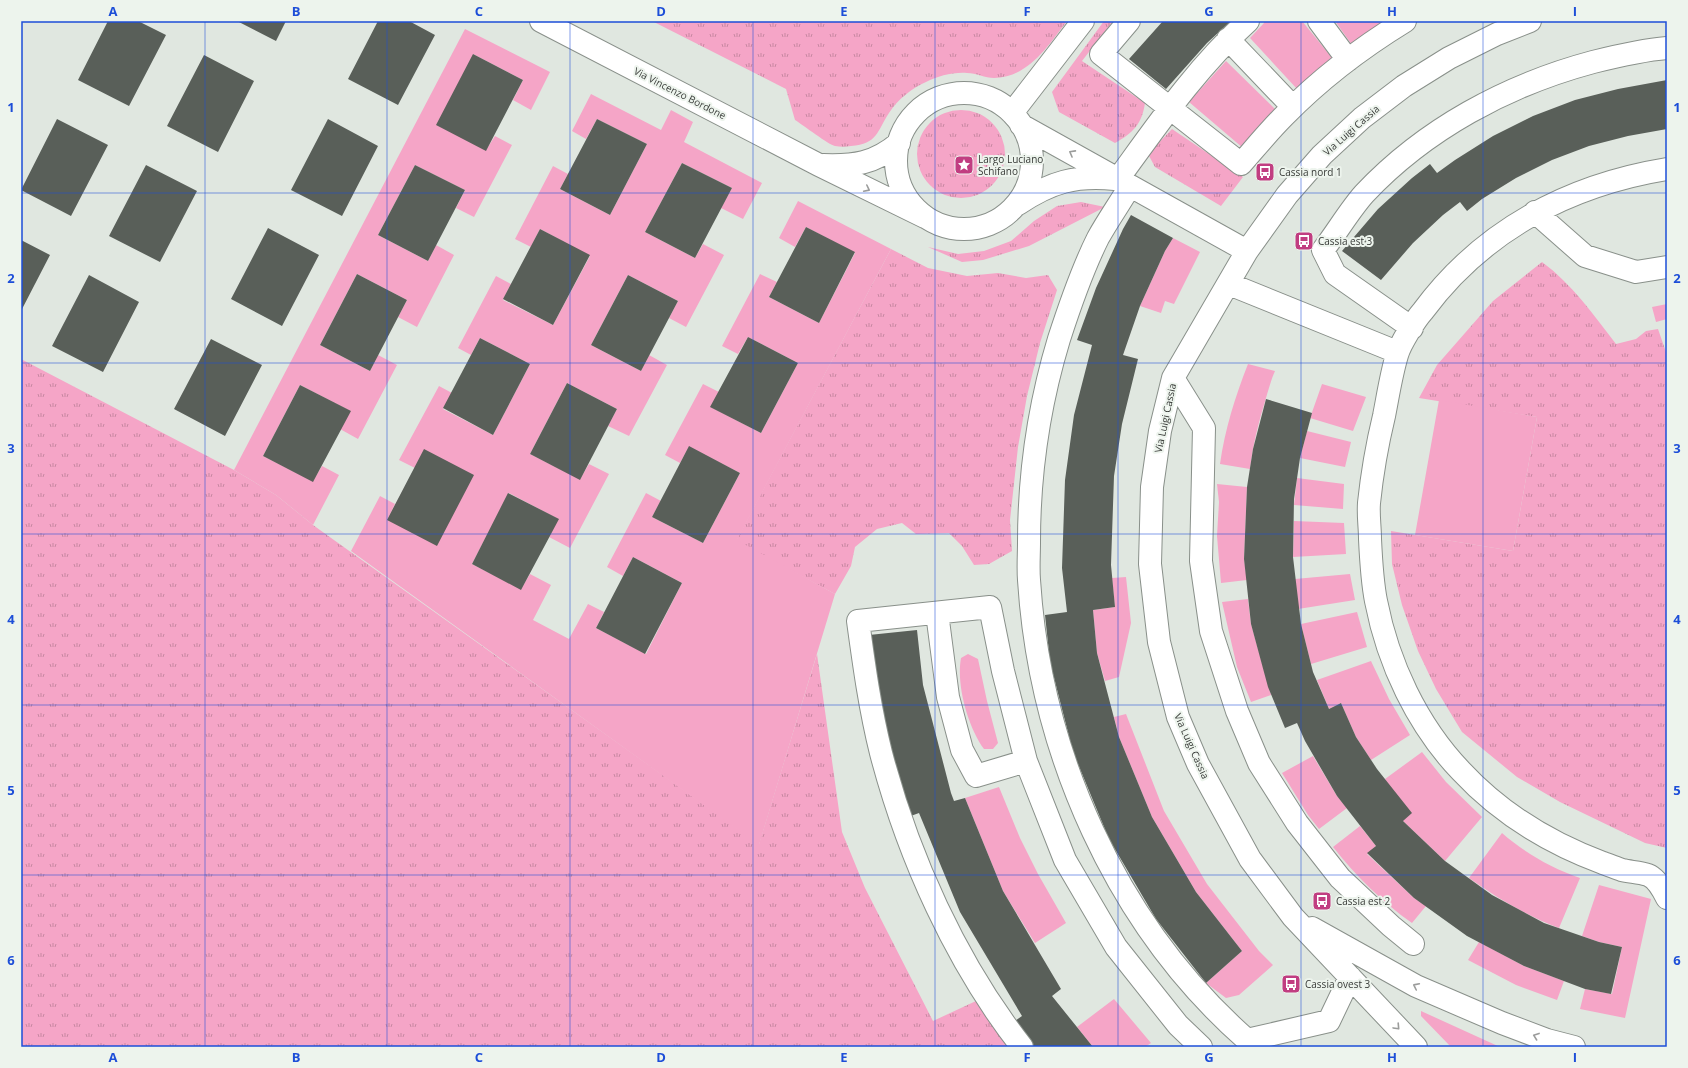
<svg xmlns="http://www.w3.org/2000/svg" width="1688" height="1068" viewBox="0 0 1688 1068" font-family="'Open Sans',sans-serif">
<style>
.grass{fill:url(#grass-tufts)}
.garden{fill:#f5a5c7}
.building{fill:#595f59}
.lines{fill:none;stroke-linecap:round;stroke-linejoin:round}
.minor-casing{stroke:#89908a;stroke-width:24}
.minor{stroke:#fff;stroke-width:22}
.oneway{stroke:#9b9c9b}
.grid{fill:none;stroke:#1d4ed8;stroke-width:1;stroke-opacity:0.55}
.labels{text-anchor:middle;stroke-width:4;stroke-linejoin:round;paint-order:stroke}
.street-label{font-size:10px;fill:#373a37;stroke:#edf4ed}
.poi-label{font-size:10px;fill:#373a37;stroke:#edf4ed;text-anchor:start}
.neatline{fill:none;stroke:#1d4ed8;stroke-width:1.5}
.grid-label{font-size:13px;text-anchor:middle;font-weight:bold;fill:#1d4ed8}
</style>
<defs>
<pattern id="grass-tufts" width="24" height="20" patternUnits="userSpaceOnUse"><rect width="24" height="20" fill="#f5a5c7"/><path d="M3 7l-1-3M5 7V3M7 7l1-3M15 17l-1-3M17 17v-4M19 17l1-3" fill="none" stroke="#c787a2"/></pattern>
</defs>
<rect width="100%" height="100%" fill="#e0e7e0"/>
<path class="grass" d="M652,21h415c-19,25 -38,56 -73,57 -9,0 -18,-5 -27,-5 -14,-1 -29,3 -41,9 -14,6 -29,18 -37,31 -12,18 -11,31 -38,33 -5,1 -11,1 -16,0 -6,-1 -32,-21 -40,-26l-9,-31z
M1104,21h9l-31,40 63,42c-3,21 -12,30 -30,40l-56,-31 -7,-20z
M917 154a44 44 0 1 1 88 0a44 44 0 1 1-88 0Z
M1172,129l71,48 -22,29 -66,-39 -7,-13z
M1081,202l24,5 -76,39 -46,14 -21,2 -34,-15 30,7 26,-3 27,-10 23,-20 23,-15z
M891,249l37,19 39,8 31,-3 28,5 22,-3 9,15 -17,53 -13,53 -9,51 -8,73 2,31 -23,13 -15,1 -12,-19 -13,-13 -33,1 -14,-11 -25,6 -22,18 -4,19 -16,28 -99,-53z
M1542,262c30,22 51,52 74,82l20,-5 10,-8 12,-2 9,26v493l-22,-5 -85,-41 -43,-25 -55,-45 -26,-43 -18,-38 -16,-46 -10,-41 -1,-33 122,20 24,-134 -118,-19 18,-33 56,-64z
M21,359l213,111 42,25 37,30 446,319 58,-190 25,178 23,56 68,133 43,-20 36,46h-991z"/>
<path class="garden" d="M1264,21h38l31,38 -35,31 -48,-52 14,-15z
M1335,21h52l-35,24z
M465,29l85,43 -19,38 -18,-10 10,-20 -50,-26 13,96 9,-14 17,9 -38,72 -18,-9 9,-18 -50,-25 -37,70 50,26 8,-16 18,10 -37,72 -19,-10 9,-17 -50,-26 -37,71 50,26 8,-16 19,10 -39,74 -18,-10 10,-18 -50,-26 -37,71 50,25 9,-15 17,9 -26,50 -37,-30 -42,-25z
M1226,61l50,49 -33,38 -54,-46z
M591,94l70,36 10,-20 22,12 -9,20 78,41 -19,36 -22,-11 11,-20 -50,-25 -37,69 50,26 8,-14 21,11 -38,72 -17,-9 9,-17 -50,-26 -37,70 50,26 8,-16 18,10 -38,71 -21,-10 9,-17 -50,-26 -37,71 50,25 9,-15 20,10 -39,74 -21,-11 9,-18 -49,-26 -37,71 49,25 9,-15 21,11 -18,35 36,19 19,-35 16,8 -8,16 50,26 36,-71 -49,-26 -10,19 -16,-9 39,-74 15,8 -9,16 51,26 37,-70 -51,-26 -9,16 -15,-8 38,-71 16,8 -8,15 50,26 37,-70 -50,-26 -10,17 -16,-8 38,-72 17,8 -8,15 50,26 36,-70 -49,-26 -11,20 -16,-9 19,-37 93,48 -154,291 98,54 -76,251 -408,-294 29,-55 15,8 -8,16 28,-52 -16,-8 40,-74 13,7 -9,16 50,26 37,-71 -50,-26 -9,17 -13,-7 38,-72 15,8 -8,16 50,25 37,-69 -50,-27 -9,18 -16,-8 38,-73 15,8 -8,15 50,26 37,-71 -50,-25 -11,20 -14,-8z
M1173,238l27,14 -26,52 -9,-3 -4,12 -21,-7 25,-55z
M1667,304v15l-11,3 -4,-15z
M1248,364l27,7c-4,9 -6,17 -9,27 -7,23 -13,46 -16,71l-30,-5c5,-35 15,-67 28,-100z
M1322,384l44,13 -13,34 -43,-13z
M1439,400l98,17 -24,134 -98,-16z
M1307,431l44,11 -6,25 -45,-9z
M1297,478l47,6 -1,25 -49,-4z
M1217,484l30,3 -3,72 3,21 -26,3 -4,-47 2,-34z
M1294,521l50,2 2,31 -53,3z
M1350,574l5,26 -57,9 -3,-30z
M1126,577l5,46 -12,54 -14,4 -8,-28 -4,-43 22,-3 -3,-29z
M1248,599l3,25 20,71 -20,7 -14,-35 -15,-65z
M1357,612l10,35 -56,17 -10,-40z
M968,654l10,5 9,42 11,42 -5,6h-9c-16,-22 -28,-64 -23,-91z
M1371,661l18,38 21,36 -39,25 -15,-23 -15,-34 -12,6 -12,-29z
M1126,714l38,97 43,73 52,67 14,14 -34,30 -13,3 -20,-15 36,-32 -46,-59 -44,-75 -33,-80 -5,-20z
M1422,752l24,30 36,35 -37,44 -42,-40 -18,-42z
M1313,756l24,40 10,12 -28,21 -11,-14 -26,-42z
M999,787l21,51 18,36 28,49 -31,20 -32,-52 -38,-93z
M1360,826l16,20 -9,8 47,44 12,8 -14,17c-30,-21 -56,-47 -79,-76z
M1502,833c23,20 49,35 78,45l-21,50c-32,-12 -62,-30 -90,-50z
M1599,885l52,14 -26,119 -45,-9 5,-20 27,5 10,-47 -23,-5 -17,-6z
M1479,942l45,24 40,15 -7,19 -41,-15 -48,-25z
M1114,999l37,44 -6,4h-52l-16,-20z
M1421,1011l79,36h-49l-30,-31z"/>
<path class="building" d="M108,21h30l28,14 -37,71 -51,-26z
M237,21h49l-10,20z
M378,21h31l26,14 -37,70 -50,-26z
M1163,21h68l-24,22 -41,46 -37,-30z
M473,54l50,26 -37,71 -50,-26z
M204,55l50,26 -36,71 -51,-26z
M1667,80v49l-39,7 -39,10 -37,14 -36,18 -34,21 -15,12 -7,-9 -17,13 -30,28 -32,37 -39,-29 36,-42 34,-31 18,-14 7,9 18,-13 38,-24 40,-20 42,-16 43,-11z
M57,119l51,26 -37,71 -50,-26z
M328,119l50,27 -36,70 -51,-26z
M597,119l50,25 -37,71 -50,-26z
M682,163l50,25 -37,70 -50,-26z
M146,165l51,26 -37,71 -51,-26z
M415,165l50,25 -37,71 -50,-26z
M1131,215l42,23 -8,13 -25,55 -17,49 15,4 -16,65 -8,52 -3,89 4,42 -22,3 4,43 22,84 33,80 44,75 46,59 -36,32 -50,-64 -47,-80 -36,-87 -23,-90 -5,-47 22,-3 -5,-44 3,-88 9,-65 18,-70 -15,-5 19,-52 27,-59z
M806,227l49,25 -36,71 -50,-26z
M268,228l51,27 -37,71 -51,-27z
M540,229l50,26 -37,70 -50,-26z
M21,240l29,15 -29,56z
M357,274l50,26 -37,71 -50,-26z
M89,275l50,27 -36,70 -51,-26z
M628,275l50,26 -37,70 -50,-26z
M748,337l50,26 -37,70 -51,-26z
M480,338l50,26 -37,71 -50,-27z
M211,339l51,26 -37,71 -51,-27z
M567,383l50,26 -37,71 -50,-26z
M300,385l51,26 -38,71 -50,-26z
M1266,399l46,14 -12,45 -6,41 -1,58 8,67 12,48 16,37 12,-6 15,34 21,32 35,44 -9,8 42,40 47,34 52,28 55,19 23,5 -11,47 -26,-5 -61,-23 -57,-30 -53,-38 -47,-45 9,-7 -39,-50 -32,-55 -8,-18 -12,5 -17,-41 -17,-63 -7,-65 3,-72 6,-38z
M689,446l51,27 -37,70 -51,-26z
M424,449l50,26 -37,71 -50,-26z
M508,493l51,26 -38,71 -49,-26z
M633,557l49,26 -37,71 -49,-26z
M917,630l6,55 28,108 3,8 11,-3 38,93 58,98 -9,7 41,51h-62l-19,-24 10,-7 -62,-104 -41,-99 -11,4 -33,-123 -6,-59z"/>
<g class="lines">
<g class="minor-casing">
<path id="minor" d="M541,21l278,144 106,52
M1129,21l-28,33 140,110c14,-16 28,-33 43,-48 36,-37 77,-68 121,-95
M1319,21l29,39
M1228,39l65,68
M896 161a68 68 0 1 1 136 0a68 68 0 1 1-136 0Z
M1012,113l71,-92
M1021,125l226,126
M823,165c31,1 51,-1 76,-22
M1667,169c-98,16 -184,61 -244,142 -8,9 -23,33 -26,44 -6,20 -9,41 -13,61 -7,29 -12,58 -15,87 -1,12 1,24 1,36 1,21 2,42 6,62 12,62 41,124 85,170 39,42 88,72 142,92 6,2 13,5 19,7 8,2 18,2 26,5 8,3 15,15 19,23
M1118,179c40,-55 79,-112 130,-158
M1130,186c-10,17 -22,34 -32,52 -16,32 -28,67 -39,101 -20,66 -30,134 -30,203 0,13 -1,26 0,38 11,172 87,345 218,460l82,-19 21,-44
M1018,204c33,-22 57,-29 97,-25
M1535,212l50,44 51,16 31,-5
M1229,284l168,68
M1412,328l-77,-54 -12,-24c14,-18 26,-39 41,-56 61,-65 143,-109 229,-132 24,-6 49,-12 74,-14
M1173,378l31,50 -3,133 10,70 26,80 22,52 38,60 43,55 51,48 22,18
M937,613l11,84 14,53 14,26 50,-15
M1312,928l104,58 86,37 45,17 27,7
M1022,1047c-66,-84 -114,-191 -141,-294 -11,-44 -17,-88 -23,-132l132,-14 13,64 23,90 39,99 51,87 62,78 23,22
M1416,1047l-123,-130 -43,-58 -52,-95 -20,-47 -19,-75 -9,-78 2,-77 8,-56 13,-53 74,-127 40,-56 35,-40 40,-37 42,-32 45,-28 48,-24 33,-13"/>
</g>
<use href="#minor" class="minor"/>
</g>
<defs><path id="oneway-chevron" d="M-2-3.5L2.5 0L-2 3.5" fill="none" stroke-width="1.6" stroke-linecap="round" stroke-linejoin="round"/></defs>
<g class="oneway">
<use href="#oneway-chevron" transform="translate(1072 153) rotate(-151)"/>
<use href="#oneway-chevron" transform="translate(867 189) rotate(27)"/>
<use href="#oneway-chevron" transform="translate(1416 986) rotate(-154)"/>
<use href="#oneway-chevron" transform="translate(1397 1027) rotate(47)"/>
<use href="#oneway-chevron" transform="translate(1536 1036) rotate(-160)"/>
</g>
<path class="grid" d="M205,21v1026M387,21v1026M570,21v1026M753,21v1026M935,21v1026M1118,21v1026M1301,21v1026M1483,21v1026M21,193h1646M21,363h1646M21,534h1646M21,705h1646M21,875h1646"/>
<defs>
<g id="sight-square" transform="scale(1)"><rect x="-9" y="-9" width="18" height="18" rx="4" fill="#c13d81" stroke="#edf4ed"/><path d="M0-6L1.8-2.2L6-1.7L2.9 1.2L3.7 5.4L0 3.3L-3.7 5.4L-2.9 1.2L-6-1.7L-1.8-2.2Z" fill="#fff"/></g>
<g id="bus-square" transform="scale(1)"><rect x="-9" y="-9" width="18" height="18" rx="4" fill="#c13d81" stroke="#edf4ed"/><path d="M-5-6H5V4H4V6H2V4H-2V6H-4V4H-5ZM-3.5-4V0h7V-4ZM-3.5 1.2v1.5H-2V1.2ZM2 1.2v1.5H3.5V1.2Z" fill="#fff"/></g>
</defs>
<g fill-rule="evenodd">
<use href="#sight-square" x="964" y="165"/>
<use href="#bus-square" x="1265" y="172"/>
<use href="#bus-square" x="1304" y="241"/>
<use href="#bus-square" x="1322" y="901"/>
<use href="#bus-square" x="1291" y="984"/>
</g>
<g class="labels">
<g class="street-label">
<text transform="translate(680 93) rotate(27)" y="4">Via Vincenzo Bordone</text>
<text transform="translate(1351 130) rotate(-41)" y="4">Via Luigi Cassia</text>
<text transform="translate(1165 418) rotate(-78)" y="4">Via Luigi Cassia</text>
<text transform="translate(1192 746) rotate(66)" y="4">Via Luigi Cassia</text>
</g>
<g class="poi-label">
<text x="978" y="163">Largo Luciano<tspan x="978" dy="12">Schifano</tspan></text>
<text x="1279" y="176">Cassia nord 1</text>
<text x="1318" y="245">Cassia est 3</text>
<text x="1336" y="905">Cassia est 2</text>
<text x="1305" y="988">Cassia ovest 3</text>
</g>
</g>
<rect width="1688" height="1068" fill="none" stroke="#edf4ed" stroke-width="44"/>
<rect x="22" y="22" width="1644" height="1024" class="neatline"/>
<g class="grid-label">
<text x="113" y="16">A</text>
<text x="296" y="16">B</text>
<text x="479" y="16">C</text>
<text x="661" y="16">D</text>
<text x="844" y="16">E</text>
<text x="1027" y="16">F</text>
<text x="1209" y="16">G</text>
<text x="1392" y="16">H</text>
<text x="1575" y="16">I</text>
<text x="11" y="112">1</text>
<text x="1677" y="112">1</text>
<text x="11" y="283">2</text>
<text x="1677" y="283">2</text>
<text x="11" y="453">3</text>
<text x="1677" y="453">3</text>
<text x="11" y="624">4</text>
<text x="1677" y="624">4</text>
<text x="11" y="795">5</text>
<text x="1677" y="795">5</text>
<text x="11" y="965">6</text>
<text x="1677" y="965">6</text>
<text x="113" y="1062">A</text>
<text x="296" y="1062">B</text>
<text x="479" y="1062">C</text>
<text x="661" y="1062">D</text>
<text x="844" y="1062">E</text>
<text x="1027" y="1062">F</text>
<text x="1209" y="1062">G</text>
<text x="1392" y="1062">H</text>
<text x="1575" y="1062">I</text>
</g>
</svg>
